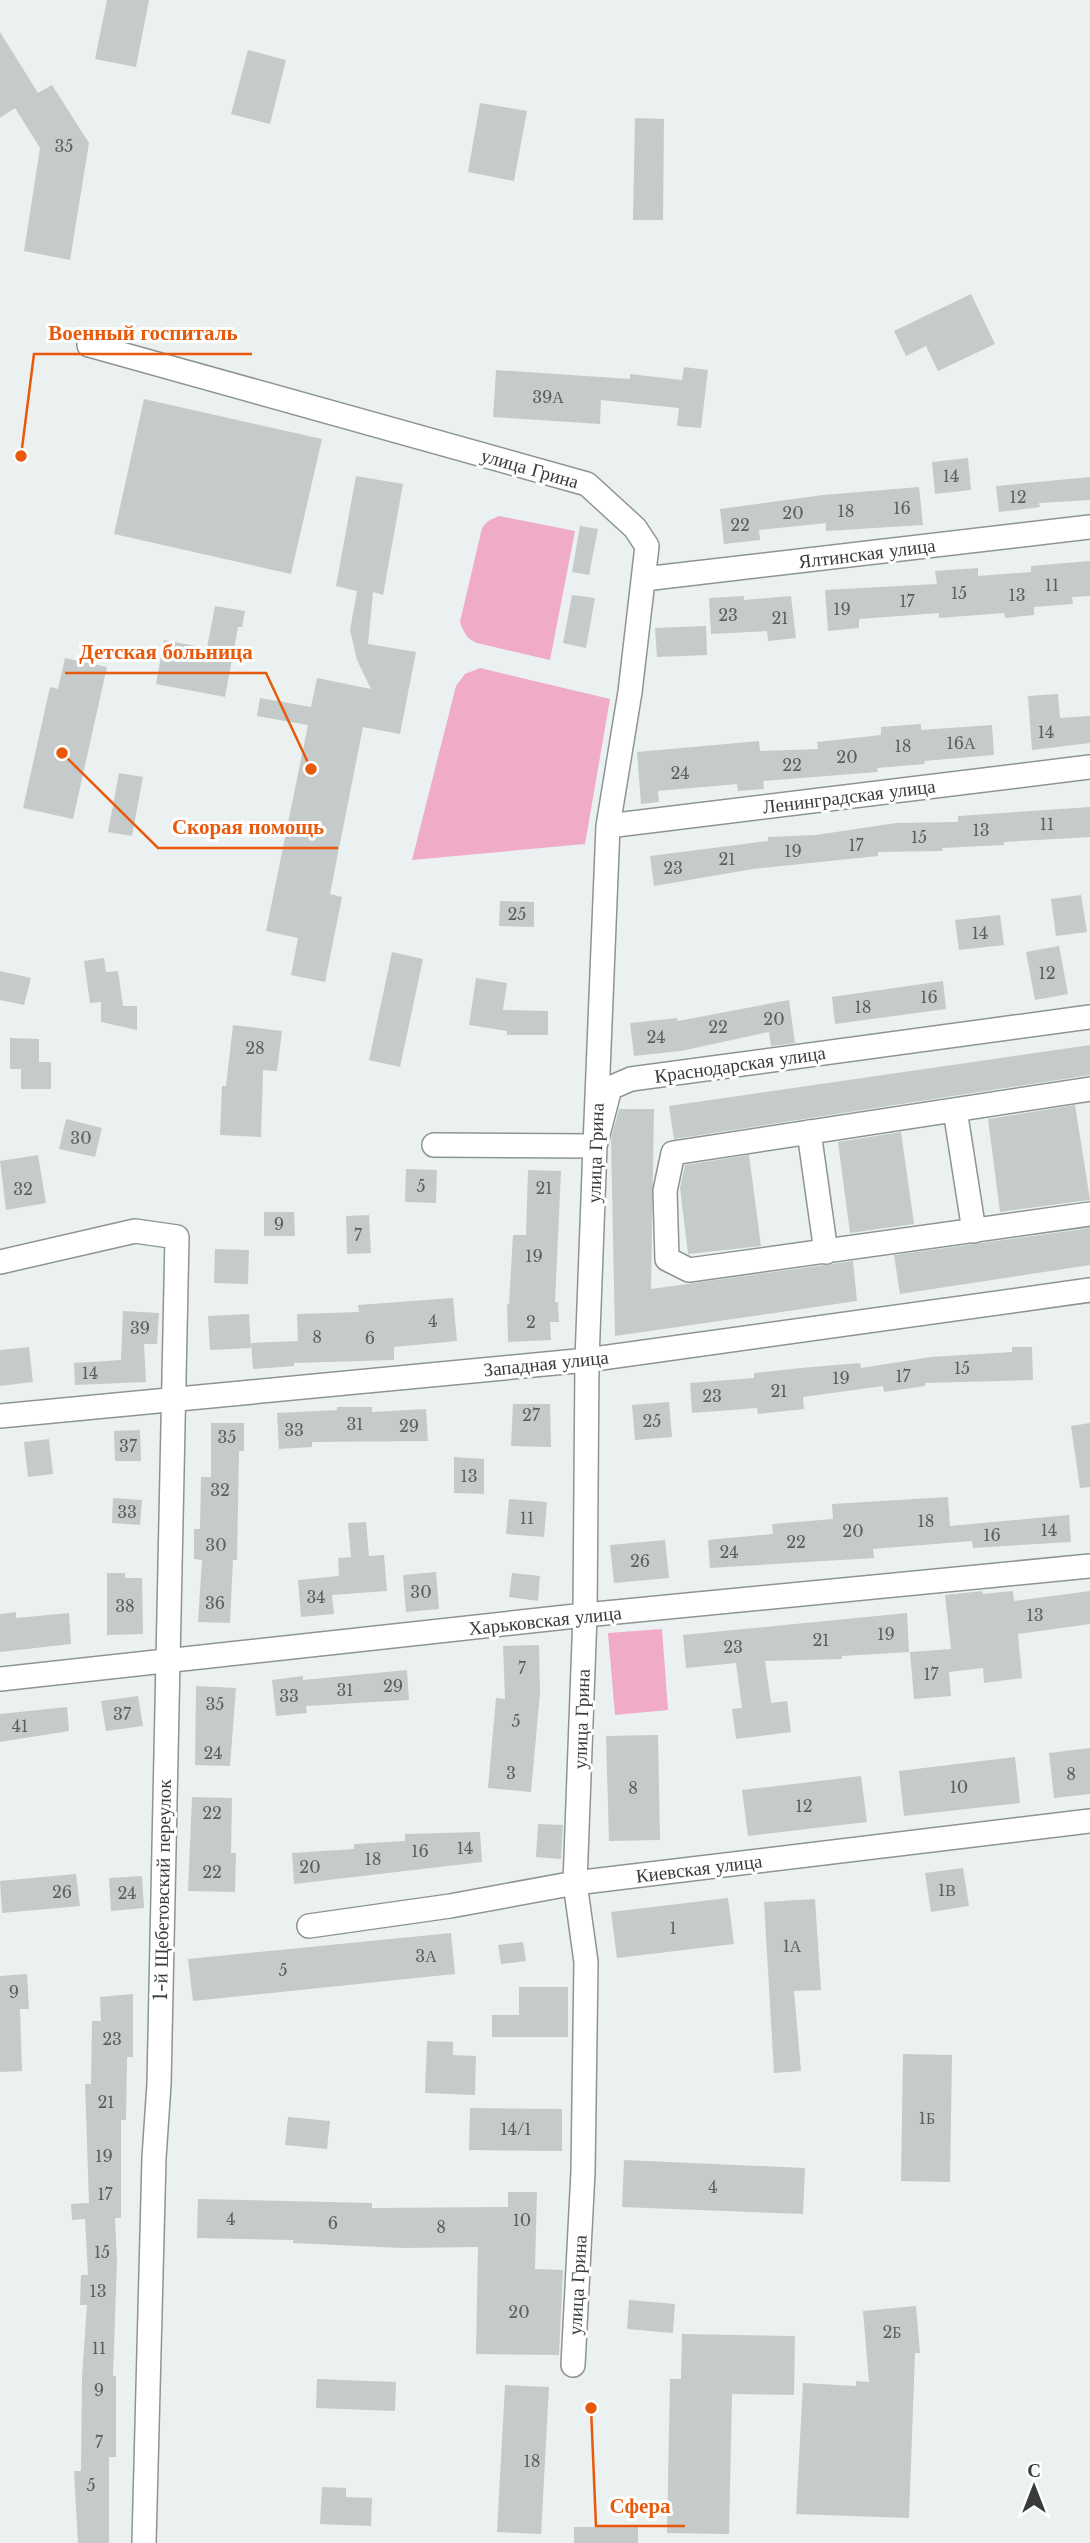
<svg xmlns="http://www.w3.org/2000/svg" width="1090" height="2543" viewBox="0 0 1090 2543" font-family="'Libre Baskerville',serif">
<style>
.green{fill:#efabc7}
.building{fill:#c5cbca}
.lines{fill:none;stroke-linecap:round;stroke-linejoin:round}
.street-casing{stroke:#8e9494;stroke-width:26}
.street{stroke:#fff;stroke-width:23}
.labels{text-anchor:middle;stroke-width:6;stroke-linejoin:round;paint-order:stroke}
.number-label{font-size:16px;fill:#5c5f5f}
.street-label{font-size:19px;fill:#393b3b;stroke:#fff}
.leader{fill:none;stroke:#e8590c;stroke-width:2.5}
.callout-dot{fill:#e8590c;stroke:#fff;stroke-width:2.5}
.callout-label{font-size:21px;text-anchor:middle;font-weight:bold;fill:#e8590c;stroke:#fff;stroke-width:6;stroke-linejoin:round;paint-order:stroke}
</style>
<rect width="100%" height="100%" fill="#ebf1f1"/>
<path class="green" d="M499,516l76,15 -25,129 -73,-17c-10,-4 -13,-10 -17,-21l22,-94 6,-7z
M480,668l130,31 -25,145 -173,16 44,-174 9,-12z
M662,1629l6,81 -53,5 -7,-82z"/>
<path class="building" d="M107,0h42l-13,67 -41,-8z
M0,32l38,61 14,-8 37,58 -19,117 -46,-9 16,-103 -25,-40 -15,10z
M248,50l38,10 -16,64 -39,-10z
M480,103l47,8 -13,70 -46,-9z
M635,118l29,1 -1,101h-30z
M971,294l24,50 -57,27 -12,-25 -20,10 -12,-25z
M684,367l24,3 -7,58 -24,-2 2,-18 -78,-8 -1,24 -107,-7 3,-47 134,9v-5l52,6z
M144,399l178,40 -31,135 -177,-40z
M968,458l3,32 -36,4 -3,-32z
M356,476l47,8 -20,111 -10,-3 -5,52 48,8 -16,82 -37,-7 -33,167 12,3 -17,85 -34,-7 7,-37 -32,-7 42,-206 -51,-9 3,-18 51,9 6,-29 54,11 -14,-29 -7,-30 7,-39 -21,-5z
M1090,477v23l-51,3 1,4 -41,5 -3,-26z
M919,487l4,38 -97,6v-8l-67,7 1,10 -36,4 -4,-35 103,-14z
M580,526l18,3 -9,46 -17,-3z
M1090,561v35l-18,1 1,7 -39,3v8l-29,3 -1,-5 -65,5v-5l-80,6v9l-31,3 -3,-41 112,-6 -2,-13 43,-3v8l53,-4v-6z
M572,595l23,3 -9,50 -23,-5z
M744,596v4l47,-4 5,42 -28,3 -1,-10 -56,3 -2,-36z
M215,606l30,5 -3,16h-4l-13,70 -69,-13 8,-44 43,8z
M706,626l1,29 -50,2 -2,-29z
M65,658l42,9 -34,152 -50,-11 27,-121 8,2z
M1058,694l2,24 30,-2v27l-58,7 -4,-54z
M921,724v6l71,-5 2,30 -70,6 1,3 -48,4 1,4 -115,9 1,8 -26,2 -1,-7 -79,7 1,11 -18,2 -4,-52 122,-11 1,10 58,-2 -1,-7 64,-7v-8z
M119,773l24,4 -11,59 -24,-4z
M1090,807v30l-86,5v3l-62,3 1,3 -65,1v4l-125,13 -99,17 -4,-30 118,-15v-4l48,-2 80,-12 62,-1v-6z
M1081,895l6,37 -31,4 -5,-37z
M500,901l34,1v25l-35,-1z
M1000,915l4,30 -45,5 -4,-30z
M1059,946l9,48 -33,6 -9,-48z
M392,952l31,7 -23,108 -31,-7z
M104,958l2,14 12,-1 5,35h14v24l-36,-8v-20l-11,1 -6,-42z
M0,971l31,7 -7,27 -24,-5z
M476,978l31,5 -4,27 45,1v24h-41v-4l-38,-6z
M943,981l3,28 -111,15 -3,-27z
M789,1000l6,43 -24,3 -2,-14 -88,19 -47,5 -4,-33 47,-5 1,3z
M233,1025l49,6 -5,40 -14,-1 -2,67 -41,-2 2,-49h4z
M10,1038l29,1v23h12v27h-30v-20h-11z
M1090,1045v30l-416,64 -5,-33z
M1075,1105l15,95 -90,12 -12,-93z
M619,1109h35l-3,180 202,-28 4,40 -242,35 -4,-198z
M66,1119l36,9 -7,29 -36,-8z
M901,1132l13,92 -64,9 -12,-91z
M38,1155l8,48 -40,7 -6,-49z
M749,1155l12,91 -73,8 -8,-66 5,-23z
M406,1169l31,1 -1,33 -31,-1z
M528,1170l33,1 -6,131h3l1,20h-9l1,18 -43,2 -1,-38h2l4,-69h13z
M264,1212h30l1,24h-31z
M369,1215l2,38 -24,1 -1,-38z
M1090,1228v37l-190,29 -6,-39z
M215,1249l34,1 -1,34 -34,-1z
M453,1298l4,43 -63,6v13l-100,3v3l-41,3 -2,-26 47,-2 -1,-27 62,-2 -1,-7z
M123,1311l36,2 -2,31h-13l2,38 -71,3 -1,-22 47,-3z
M249,1314l2,34 -41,2 -2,-34z
M29,1347l4,35 -33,4v-36z
M1012,1347h20l1,33 -108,3v3l-41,6 -1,-6 -80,11 1,12 -46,5 -1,-6 -65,5 -2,-30 64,-5v-5l46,-5 60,-5 1,5 70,-11 81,-5z
M669,1402l3,35 -37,3 -3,-35z
M513,1404h37l1,43 -40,-1z
M337,1407h35v5l54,-3 2,32 -116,1v5l-33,2 -2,-36 60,-3z
M211,1423h33v28h-5l-2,109h-4l-3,63 -32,-1 4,-62 -8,-1v-30h6l1,-52h10z
M1090,1423v64l-10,1 -9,-62z
M140,1430l1,31h-26l-1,-30z
M49,1439l4,35 -25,3 -4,-35z
M454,1457l30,2v35l-30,-1z
M948,1497l2,29 119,-11 2,27 -98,6 -1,-7 -99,8 1,9 -164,10 -2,-28 65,-6 -1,-10 61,-5 -1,-15z
M113,1498l29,2 -2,25 -28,-2z
M509,1499l38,3 -3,35 -38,-3z
M366,1522l3,34 15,-1 3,36 -55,4 2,19 -33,3 -3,-37 41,-4 -1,-18 13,-1 -3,-34z
M665,1540l4,38 -55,5 -4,-38z
M436,1572l3,37 -33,3 -3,-37z
M107,1573h18v5h17l1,56 -36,1z
M512,1573l28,3 -2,25 -29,-4z
M982,1591l1,3 30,-3 1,10 76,-10v33l-72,10 4,44 -38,5 -1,-15 -34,4 2,24 -37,3 -4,-47 41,-3 -6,-54z
M16,1612v6l53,-5 2,31 -71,8v-38z
M907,1613l2,39 -67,4v3l-77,2 6,42 16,-2 4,31 -55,7 -4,-30 10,-1 -6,-45 -50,5 -3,-33z
M539,1645l1,48 -9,99 -43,-4 8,-90 9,1 -2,-53z
M407,1670l2,30 -103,6 1,7 -31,3 -4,-36 31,-4v4z
M196,1686l40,2 -6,78 -35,-1z
M138,1696l5,30 -37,5 -5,-30z
M67,1707l2,24 -69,11v-28z
M658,1735l2,105 -51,1 -3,-105z
M1090,1748v46l-36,4 -5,-45z
M1015,1757l5,46 -116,13 -5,-45z
M861,1776l6,46 -119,14 -6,-46z
M192,1797l40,1 -1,55h5l-1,39 -47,-1z
M538,1824l25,1 -2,34 -25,-2z
M480,1832l2,30 -188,22 -2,-31 62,-4v-5l51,-3v-7z
M963,1868l6,38 -38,6 -6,-39z
M76,1874l4,32 -78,7 -2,-32z
M142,1876l2,32 -33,3 -2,-33z
M728,1898l6,46 -117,14 -6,-46z
M815,1899l6,91 -27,1 7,80 -27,2 -10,-171z
M451,1933l4,41 -262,27 -5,-42z
M523,1942l3,19 -25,3 -3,-19z
M27,1974l2,35h-9l2,62 -22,1v-96z
M519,1987h49v50h-76v-22h27z
M133,1994v63h-6l-1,63h-5v98h-6l2,43 -4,115h3v81h-7v86h-31l-4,-72h7l1,-95 5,-71h-7l1,-30h7l-3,-56 -13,1 -1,-16 18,-1 -4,-119h6l1,-63h9l-1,-24z
M427,2041l26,1v13l23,1 -1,39 -50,-2z
M903,2054l49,1 -2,127 -49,-1z
M470,2108l92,1v42l-93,-1z
M288,2117l42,4 -3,28 -42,-4z
M624,2160l181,8 -2,46 -181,-7z
M508,2192h29l-2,77 28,1 -4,85 -83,-1 2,-107 -76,1 -109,-5v-3l-96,-2 1,-39 174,4v5l136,-1z
M629,2300l46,4 -2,29 -46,-4z
M916,2306l4,47h-5l-6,165 -113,-4 7,-131 53,3v-5l13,1 -6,-71z
M682,2334l113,2 -1,59 -62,-1 -3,140 -62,-1 3,-154h11z
M317,2379l79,3 -1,29 -79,-3z
M505,2385l44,2 -8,147 -44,-2z
M322,2487l24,1v9l26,1 -1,28 -51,-2z
M574,2527h64v16h-64z"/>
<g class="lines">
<g class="street-casing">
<path id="street" d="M89,345l498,139 48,44 12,18 -17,146 -22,134 -13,320 -8,214 -2,255 -10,268 11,79 -3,210 -10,193
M644,579l446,-52
M608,826l482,-59
M1090,1089l-417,64 -8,38 2,68 22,11 401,-56
M955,1110l19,121
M809,1132l17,120
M434,1145l161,1 15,-58 21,-9 459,-62
M0,1262l135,-31 42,6 -18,847 -5,74 -10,385
M0,1416l587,-56 503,-70
M0,1679l585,-64 505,-49
M309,1926l141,-20 125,-23 515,-62"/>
</g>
<use href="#street" class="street"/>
</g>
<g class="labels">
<g class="number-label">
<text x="64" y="152">35</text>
<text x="548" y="403">39А</text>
<text x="951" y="482">14</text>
<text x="1018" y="503">12</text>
<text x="902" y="514">16</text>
<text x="846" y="517">18</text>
<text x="793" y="519">20</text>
<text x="740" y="531">22</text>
<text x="1052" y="591">11</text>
<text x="959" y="599">15</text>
<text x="1017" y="601">13</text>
<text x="907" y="607">17</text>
<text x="842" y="615">19</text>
<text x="728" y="621">23</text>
<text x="780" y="624">21</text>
<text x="1046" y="738">14</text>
<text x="961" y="749">16А</text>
<text x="903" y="752">18</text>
<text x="847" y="763">20</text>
<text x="792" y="771">22</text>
<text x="680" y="779">24</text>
<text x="1047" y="830">11</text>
<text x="981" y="836">13</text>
<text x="919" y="843">15</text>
<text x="856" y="851">17</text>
<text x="793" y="857">19</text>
<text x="727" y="865">21</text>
<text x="673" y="874">23</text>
<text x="517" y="920">25</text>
<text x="980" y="939">14</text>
<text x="1047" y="979">12</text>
<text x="929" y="1003">16</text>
<text x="863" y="1013">18</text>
<text x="774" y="1025">20</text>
<text x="718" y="1033">22</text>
<text x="656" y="1043">24</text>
<text x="255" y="1054">28</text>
<text x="81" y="1144">30</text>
<text x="421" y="1192">5</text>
<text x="544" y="1194">21</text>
<text x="23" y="1195">32</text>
<text x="279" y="1230">9</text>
<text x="358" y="1241">7</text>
<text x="534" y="1262">19</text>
<text x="433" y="1327">4</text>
<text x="531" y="1328">2</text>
<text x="140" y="1334">39</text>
<text x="317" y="1343">8</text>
<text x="370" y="1344">6</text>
<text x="962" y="1374">15</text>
<text x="90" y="1379">14</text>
<text x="903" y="1382">17</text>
<text x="841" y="1384">19</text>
<text x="779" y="1397">21</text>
<text x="712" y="1402">23</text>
<text x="531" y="1421">27</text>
<text x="652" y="1427">25</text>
<text x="355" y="1430">31</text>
<text x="409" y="1432">29</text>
<text x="294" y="1436">33</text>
<text x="227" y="1443">35</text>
<text x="128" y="1452">37</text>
<text x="469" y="1482">13</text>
<text x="220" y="1496">32</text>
<text x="127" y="1518">33</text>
<text x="527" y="1524">11</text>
<text x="926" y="1527">18</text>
<text x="1049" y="1536">14</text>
<text x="853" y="1537">20</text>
<text x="992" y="1541">16</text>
<text x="796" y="1548">22</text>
<text x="216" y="1551">30</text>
<text x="729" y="1558">24</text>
<text x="640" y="1567">26</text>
<text x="421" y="1598">30</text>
<text x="316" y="1603">34</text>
<text x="215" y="1609">36</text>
<text x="125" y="1612">38</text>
<text x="1035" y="1621">13</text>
<text x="886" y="1640">19</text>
<text x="821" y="1646">21</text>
<text x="733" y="1653">23</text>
<text x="522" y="1674">7</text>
<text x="931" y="1680">17</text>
<text x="393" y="1692">29</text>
<text x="345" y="1696">31</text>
<text x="289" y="1702">33</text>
<text x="215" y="1710">35</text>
<text x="122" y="1720">37</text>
<text x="516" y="1727">5</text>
<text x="20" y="1732">41</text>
<text x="213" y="1759">24</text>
<text x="511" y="1779">3</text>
<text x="1071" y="1780">8</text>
<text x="959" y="1793">10</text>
<text x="633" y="1794">8</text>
<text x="804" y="1812">12</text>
<text x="212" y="1819">22</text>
<text x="465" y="1854">14</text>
<text x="420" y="1857">16</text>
<text x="373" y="1865">18</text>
<text x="310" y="1873">20</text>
<text x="212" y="1878">22</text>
<text x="947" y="1896">1В</text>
<text x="62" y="1898">26</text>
<text x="127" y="1899">24</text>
<text x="673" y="1934">1</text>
<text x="792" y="1952">1А</text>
<text x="426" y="1962">3А</text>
<text x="283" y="1976">5</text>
<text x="14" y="1998">9</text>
<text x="112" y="2045">23</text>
<text x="106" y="2108">21</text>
<text x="927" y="2124">1Б</text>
<text x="516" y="2135">14/1</text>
<text x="104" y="2162">19</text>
<text x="713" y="2193">4</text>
<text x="105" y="2200">17</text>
<text x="231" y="2225">4</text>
<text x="522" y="2226">10</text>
<text x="333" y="2229">6</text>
<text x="441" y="2233">8</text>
<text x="102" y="2258">15</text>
<text x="98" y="2297">13</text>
<text x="519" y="2318">20</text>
<text x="892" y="2338">2Б</text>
<text x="99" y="2354">11</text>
<text x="99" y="2396">9</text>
<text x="99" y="2448">7</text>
<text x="532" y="2467">18</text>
<text x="91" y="2491">5</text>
</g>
<g class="street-label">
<text transform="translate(530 468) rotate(16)" y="7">улица Грина</text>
<text transform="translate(867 553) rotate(-7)" y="7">Ялтинская улица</text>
<text transform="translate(849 796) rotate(-7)" y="7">Ленинградская улица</text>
<text transform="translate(740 1064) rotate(-8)" y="7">Краснодарская улица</text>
<text transform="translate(595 1153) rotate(-88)" y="7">улица Грина</text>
<text transform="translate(546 1363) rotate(-6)" y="7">Западная улица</text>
<text transform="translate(545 1620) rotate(-6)" y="7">Харьковская улица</text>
<text transform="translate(581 1719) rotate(-88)" y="7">улица Грина</text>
<text transform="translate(699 1868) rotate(-7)" y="7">Киевская улица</text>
<text transform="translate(162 1890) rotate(-89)" y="7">1-й Щебетовский переулок</text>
<text transform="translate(577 2285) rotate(-87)" y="7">улица Грина</text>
</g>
</g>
<path class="leader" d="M21 456L34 354H252M311 769L266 673H65M62 753L158 848H338M591 2408L596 2526H685"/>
<g class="callout-dot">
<circle cx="21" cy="456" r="7"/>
<circle cx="311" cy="769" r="7"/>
<circle cx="62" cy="753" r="7"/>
<circle cx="591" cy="2408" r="7"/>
</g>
<g class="callout-label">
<text x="143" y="340">Военный госпиталь</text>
<text x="166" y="659">Детская больница</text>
<text x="248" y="834">Скорая помощь</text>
<text x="640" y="2513">Сфера</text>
</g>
<g transform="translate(1034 2487)" stroke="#ffffff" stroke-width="5" paint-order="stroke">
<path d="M0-5L12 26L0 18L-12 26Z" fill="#393b3b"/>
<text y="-10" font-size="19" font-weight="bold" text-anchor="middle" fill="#393b3b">С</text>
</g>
</svg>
